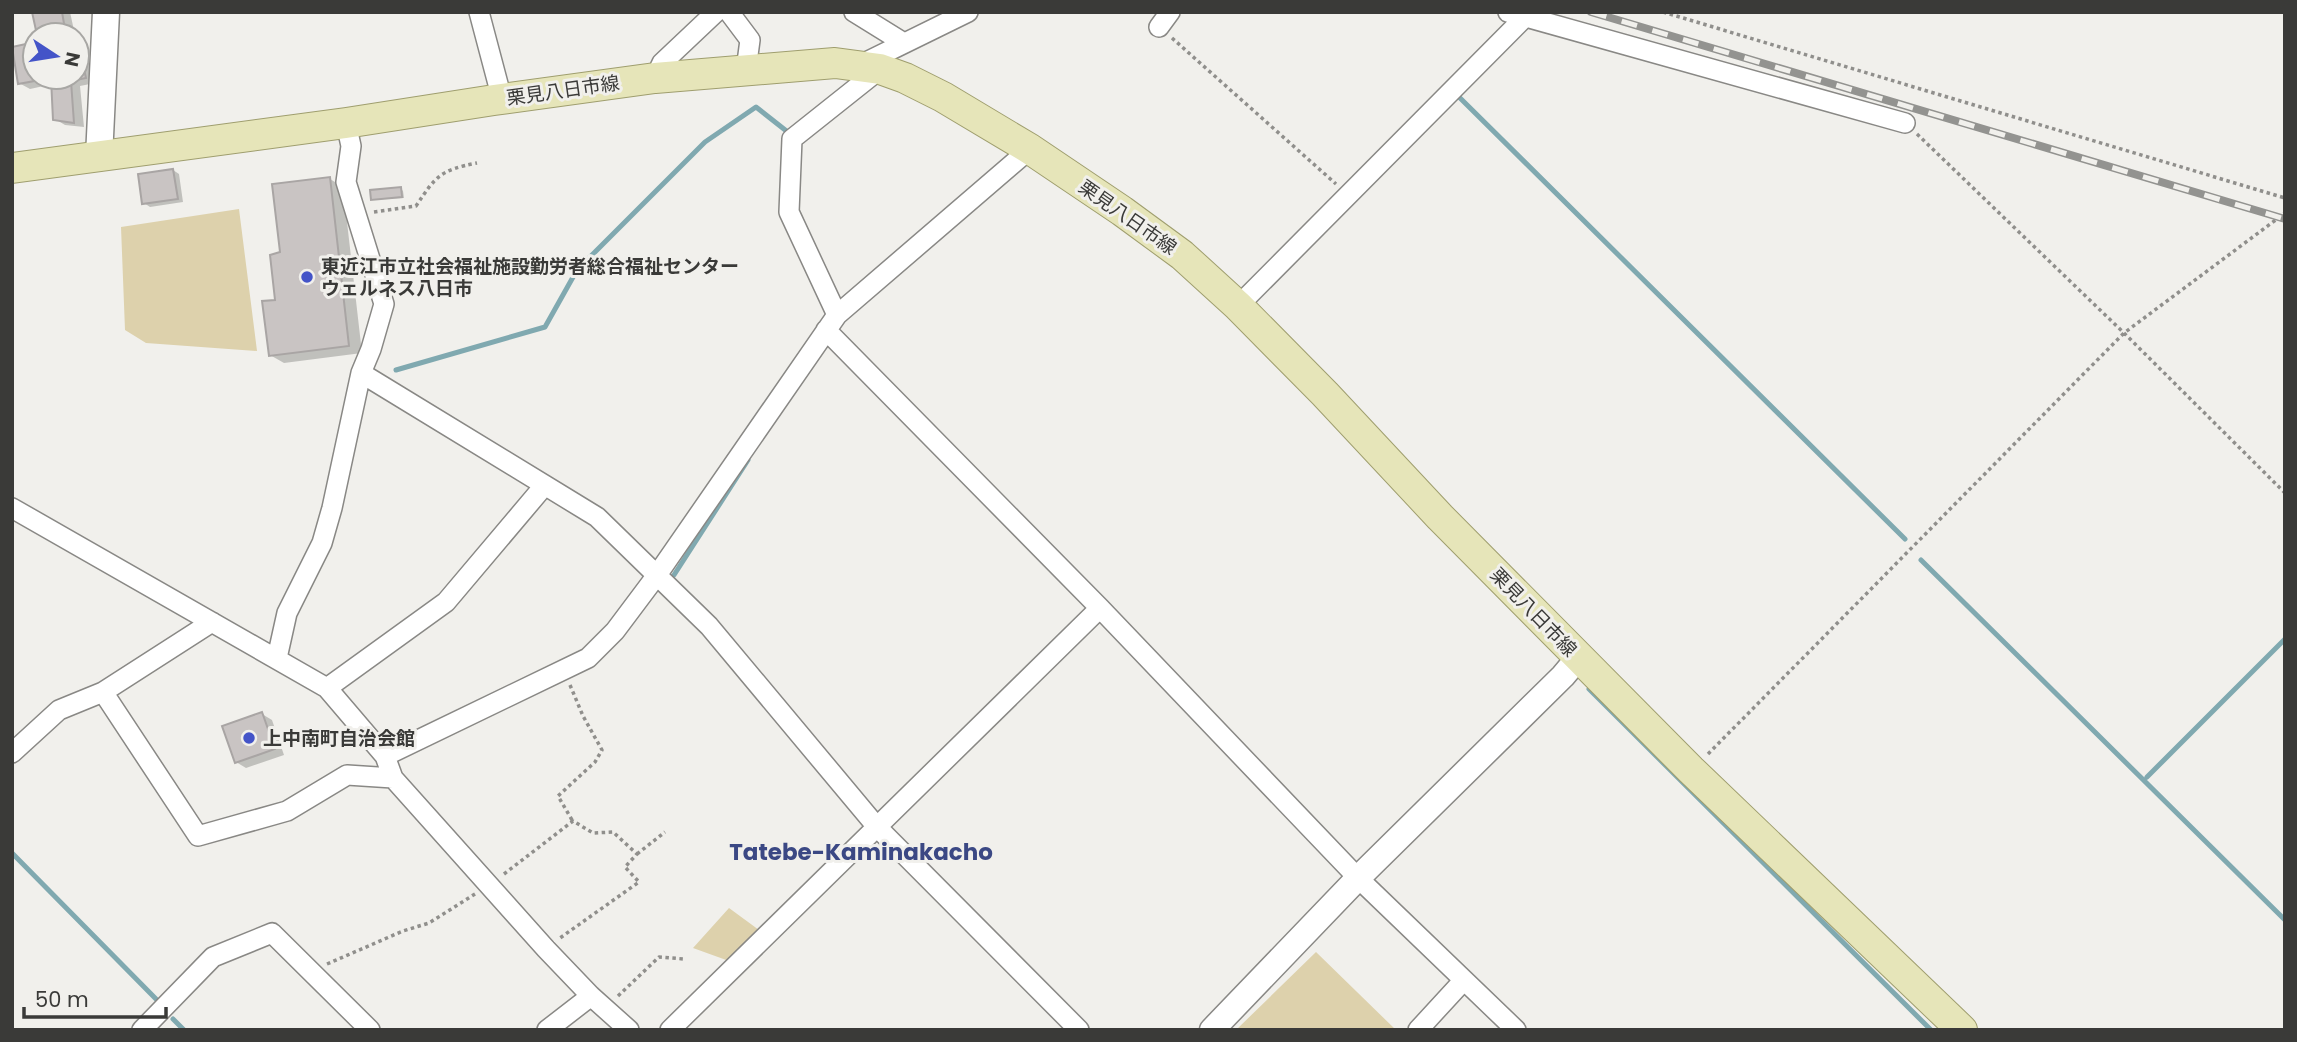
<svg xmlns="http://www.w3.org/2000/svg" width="2297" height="1042" viewBox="0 0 2297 1042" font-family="Poppins,'Noto Sans JP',sans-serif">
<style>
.green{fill:#ddd1ac}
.shadow{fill:#0003}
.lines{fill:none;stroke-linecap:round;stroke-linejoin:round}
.stream{stroke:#80a9b0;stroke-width:5}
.building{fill:#c9c4c3;stroke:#a9a5a4;stroke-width:2}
.minor-casing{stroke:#898885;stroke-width:22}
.tertiary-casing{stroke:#898885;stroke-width:27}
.secondary-casing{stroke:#898885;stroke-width:29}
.primary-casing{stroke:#9f9e6e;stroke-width:32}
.path{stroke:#908f8c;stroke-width:3.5;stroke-dasharray:3.5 3.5;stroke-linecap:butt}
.minor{stroke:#fff;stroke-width:19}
.tertiary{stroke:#fff;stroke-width:24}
.secondary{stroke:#fff;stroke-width:26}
.primary{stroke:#e6e5b9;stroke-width:30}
.rail-casing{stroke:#939390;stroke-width:8}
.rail{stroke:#f1f0ec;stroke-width:5;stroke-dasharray:16;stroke-linecap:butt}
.poi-dot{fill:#4454c8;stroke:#f1f0ec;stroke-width:2.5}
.labels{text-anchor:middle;stroke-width:6;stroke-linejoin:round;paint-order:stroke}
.street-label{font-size:19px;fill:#3a3a38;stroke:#f1f0ec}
.poi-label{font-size:19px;font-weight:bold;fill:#3a3a38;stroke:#f1f0ec;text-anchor:start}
.quarter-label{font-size:23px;font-weight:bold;fill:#3b4884;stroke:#f1f0ec}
</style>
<rect width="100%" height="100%" fill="#f1f0ec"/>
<path class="green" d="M239,209l18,142 -111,-8 -21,-13 -4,-103z
M729,908l30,22 -30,31 -36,-13z
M1316,952l80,78h-160z"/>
<path class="shadow" d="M34,12h36l5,23h-36z
M35,44v33h42v-32l11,6 7,32 -15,3 4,41 -19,-2 -10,-6 -2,-35 -23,5 -11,-6z
M173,170l6,4 4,28 -33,5 -6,-4z
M330,179l13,8 19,166 -78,10 -14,-8 11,-102z
M401,189l2,2 1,7 -32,1z
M262,714l10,6 12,35 -38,13 -10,-6z"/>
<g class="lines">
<path class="stream" d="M1456,94l449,445
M396,370l149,-43 32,-57 128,-128 51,-35 33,26
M1921,560l364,360
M674,575l74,-115
M1589,689l342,341
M2147,777l138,-138
M12,853l144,146
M173,1019l11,11"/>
</g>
<path class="building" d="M32,12h30l4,23h-29z
M35,42v35h42l1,-34 8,35 -15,3 3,42 -21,-3 -2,-42 -33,6 -6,-37z
M173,169l5,30 -36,5 -4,-30z
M330,177l19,169 -80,10 -7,-55 13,-1 -5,-45 10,-3 -8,-68z
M401,187l1,10 -31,3 -1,-10z
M262,712l13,37 -40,14 -13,-37z"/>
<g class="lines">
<g class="minor-casing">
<path id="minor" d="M479,12l23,87
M729,12l21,28 -4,30
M854,12l50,31
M1508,12l397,111
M1159,27l11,-15
M860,65l108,-53
M655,78l7,-15 54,-51
M1238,306l287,-289
M837,315l-48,-103 3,-73 88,-70
M826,330l274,278 258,270 158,152
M361,373l236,144 112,109 168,201 202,203
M12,508l315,180 58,68 8,22 153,171 45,47 38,34
M277,658l10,-45 35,-70 10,-35 29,-135 10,-24 13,-45 -38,-122 5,-36 -5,-23
M327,688l119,-86 98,-116
M103,692l95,144 89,-25 60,-36 46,3
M12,753l47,-43 44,-18 109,-70
M385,756l203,-98 27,-27 42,-56 180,-260 193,-166
M142,1030l71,-73 59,-24 98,97
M547,1030l44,-34
M670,1030l430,-422
M1418,1030l46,-50"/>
</g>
<g class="tertiary-casing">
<path id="tertiary" d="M1212,1030l146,-152 205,-202 16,-19"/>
</g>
<g class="secondary-casing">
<path id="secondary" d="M99,157l7,-145"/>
</g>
<g class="primary-casing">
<path id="primary" d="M12,168l334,-45 148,-23 161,-22 180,-15 45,6 25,9 38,19 87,52 92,62 60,44 56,51 87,88 115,123 251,253 271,260"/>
</g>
<path class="path" d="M1663,12l622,186
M1172,38l164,146
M1917,134l207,199 161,160
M374,212l42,-6c20,-30 24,-36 61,-43
M570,685l13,31 19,34 -7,12 -37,34 14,24
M1708,754l416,-421 161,-120
M637,854l28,-22
M504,874l69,-53 20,12 20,-1 24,22 -12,13 14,15 -79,56
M327,964l76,-33 26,-8 46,-29
M618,996l41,-39 25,2"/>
<use href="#minor" class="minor"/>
<use href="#tertiary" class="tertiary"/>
<use href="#secondary" class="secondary"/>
<use href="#primary" class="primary"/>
<g class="rail-casing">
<path id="rail" d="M1591,12l694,207"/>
</g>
<use href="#rail" class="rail"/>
</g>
<g class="poi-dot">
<circle cx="307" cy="277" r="7"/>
<circle cx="249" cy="738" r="7"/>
</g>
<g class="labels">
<g class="street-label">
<text transform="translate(563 90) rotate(-8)" y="7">栗見八日市線</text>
<text transform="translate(1128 217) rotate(35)" y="7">栗見八日市線</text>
<text transform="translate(1534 612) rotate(46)" y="7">栗見八日市線</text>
</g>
<g class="poi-label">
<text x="321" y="273">東近江市立社会福祉施設勤労者総合福祉センター<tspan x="321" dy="22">ウェルネス八日市</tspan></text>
<text x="263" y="745">上中南町自治会館</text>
</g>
<g class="quarter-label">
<text x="861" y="860">Tatebe-Kaminakacho</text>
</g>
</g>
<rect width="2297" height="1042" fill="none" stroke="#3a3a38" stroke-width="28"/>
<g transform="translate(56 56) rotate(102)"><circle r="33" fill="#f1f0ec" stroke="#a8a7a4" stroke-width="2"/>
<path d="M0-5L12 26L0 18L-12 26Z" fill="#4454c8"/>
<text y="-10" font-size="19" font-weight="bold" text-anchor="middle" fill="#3a3a38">N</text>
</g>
<path d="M24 1007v10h142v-10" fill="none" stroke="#3a3a38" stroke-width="3.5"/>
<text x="35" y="1007" font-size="21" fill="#3a3a38" stroke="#f1f0ec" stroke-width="5" paint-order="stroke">50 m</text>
</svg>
